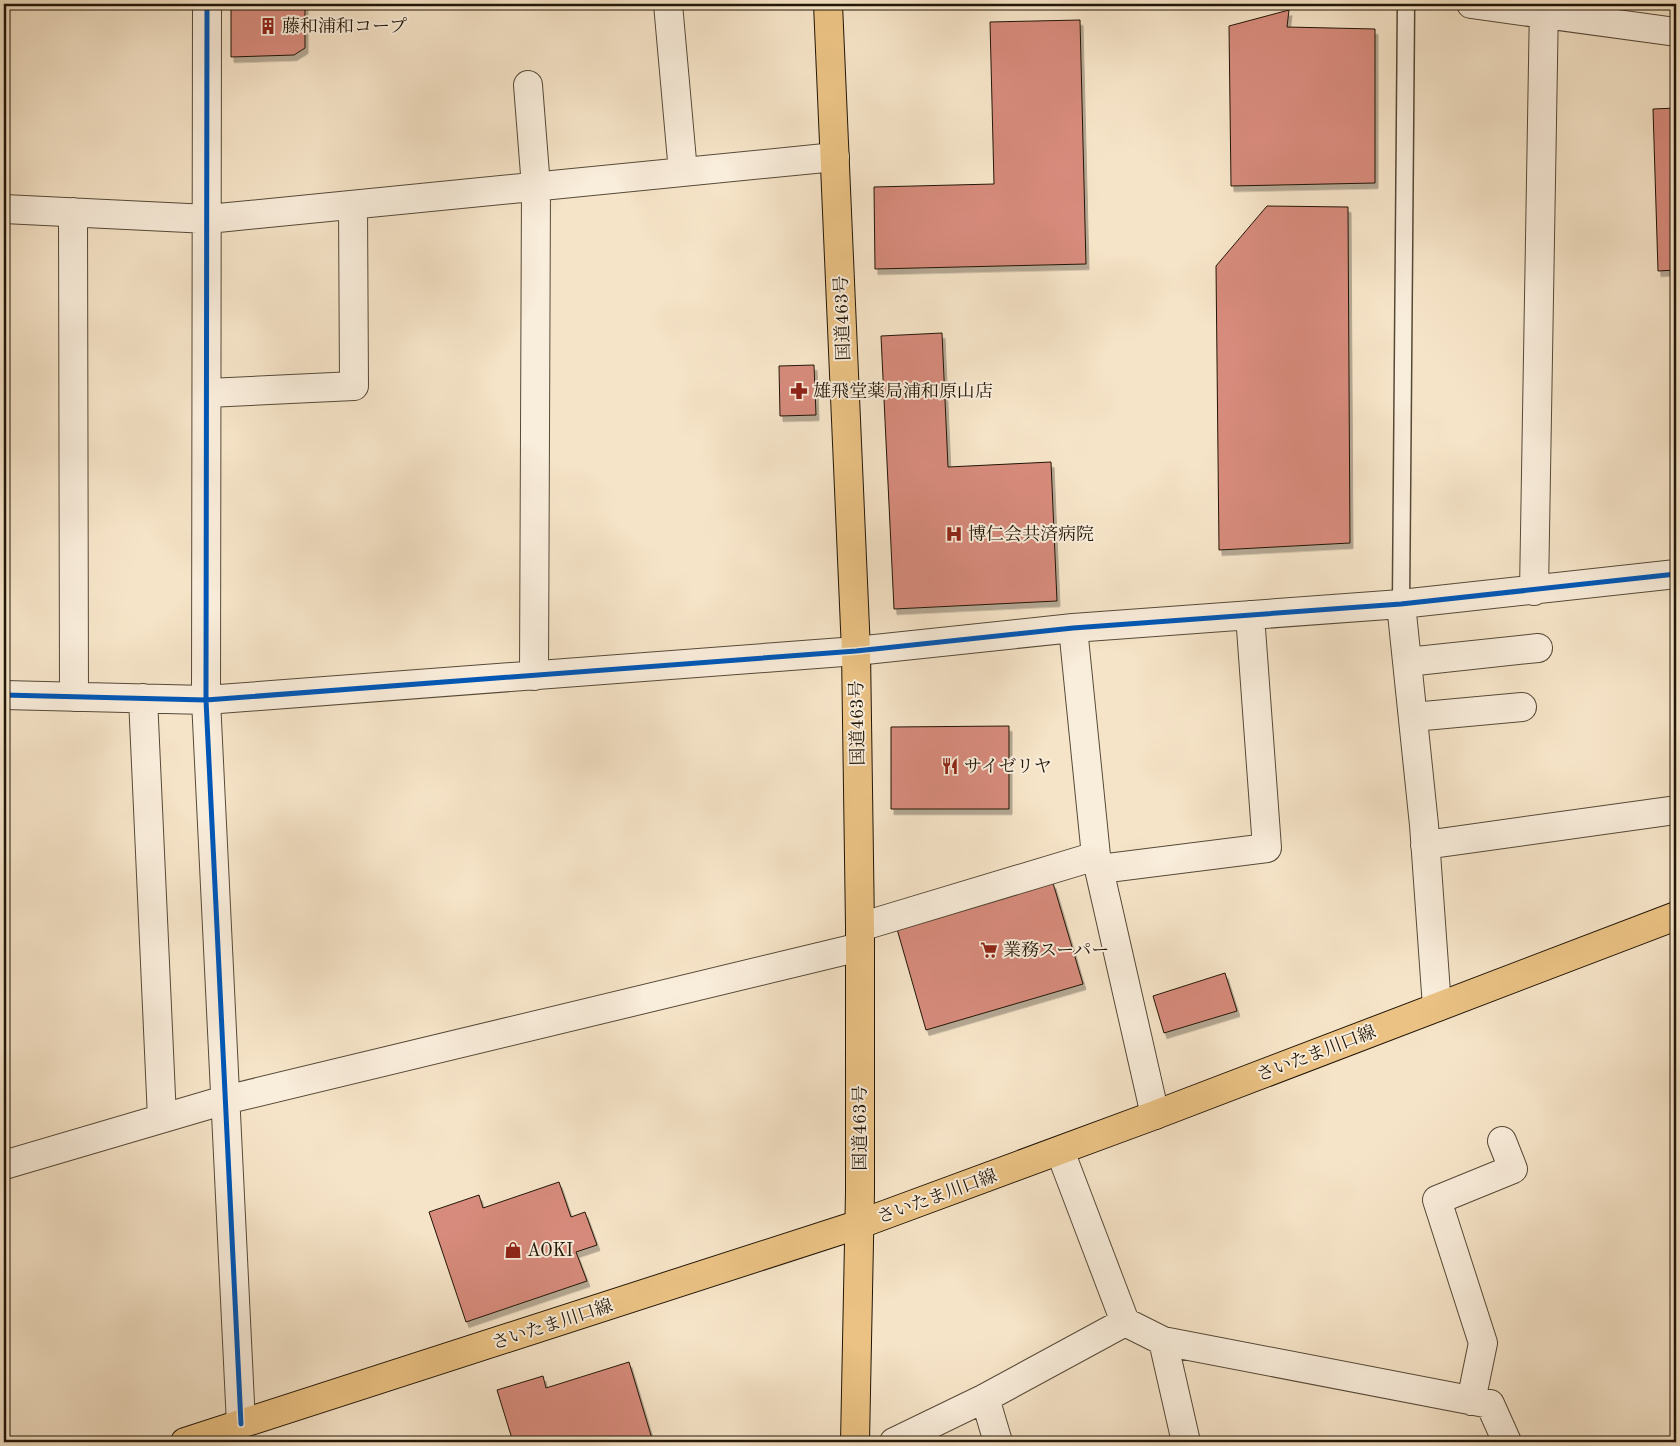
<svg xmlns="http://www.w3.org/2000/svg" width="1680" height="1446" viewBox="0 0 1680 1446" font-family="'Old Standard TT','Noto Serif JP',serif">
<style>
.building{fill:#d78b7b;stroke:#211607;filter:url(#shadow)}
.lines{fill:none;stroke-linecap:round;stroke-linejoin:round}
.service-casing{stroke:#564a37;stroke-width:19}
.minor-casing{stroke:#564a37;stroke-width:30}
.primary-casing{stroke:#211607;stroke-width:30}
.trunk-casing{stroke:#211607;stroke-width:30}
.service{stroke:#f9eddb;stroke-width:16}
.minor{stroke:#f9eddb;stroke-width:28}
.primary{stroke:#ebc284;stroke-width:28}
.trunk{stroke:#ebc284;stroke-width:28}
.cycleway-casing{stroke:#f9eddb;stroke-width:8}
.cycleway{stroke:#0057b8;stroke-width:5}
.labels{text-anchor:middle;stroke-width:4;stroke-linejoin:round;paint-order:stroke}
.poi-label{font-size:18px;fill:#211607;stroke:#f9eddb;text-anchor:start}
.street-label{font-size:18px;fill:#211607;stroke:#f9eddb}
</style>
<defs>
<filter id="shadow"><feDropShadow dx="3" dy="5.5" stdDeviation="0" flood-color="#0004"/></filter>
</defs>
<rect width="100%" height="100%" fill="#f6e4c8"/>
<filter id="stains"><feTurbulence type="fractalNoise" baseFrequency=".004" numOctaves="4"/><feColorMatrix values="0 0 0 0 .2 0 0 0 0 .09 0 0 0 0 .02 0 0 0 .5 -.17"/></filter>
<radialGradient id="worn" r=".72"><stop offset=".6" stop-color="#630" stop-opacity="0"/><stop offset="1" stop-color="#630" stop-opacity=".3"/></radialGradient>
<path class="building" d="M231,4h74v44l-11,7 -63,2z
M1289,10l-2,17 88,2v154l-144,3 -2,-160z
M1080,20l6,244 -211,5 -1,-82 120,-3 -4,-162z
M1676,108v162l-18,1 -5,-162z
M1267,206l81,1 2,336 -131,7 -3,-284z
M942,333l6,134 103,-5 6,139 -163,8 -13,-273z
M814,365l2,50 -36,1 -1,-50z
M1009,726v83h-118v-82z
M1053,883l30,101 -157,46 -29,-101z
M1225,973l12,38 -73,22 -11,-37z
M559,1182l12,35 14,-5 12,33 -21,7 11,29 -121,41 -37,-110 50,-17 4,13z
M629,1362l24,80h-140l-16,-52 46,-14 3,12z"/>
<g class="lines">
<g class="service-casing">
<path id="service" d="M1401,604l5,-600"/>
</g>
<g class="minor-casing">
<path id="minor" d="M207,4l-1,696 35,724
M668,4l15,168
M1471,4l205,28
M528,85l8,102 -2,489
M4,209l204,10 627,-62
M73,212l1,485
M208,393l146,-7 -1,-181
M1534,591l10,-587
M1401,604l23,221 13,182
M1073,628l23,228 59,259
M1407,662l131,-14
M4,695l202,5 650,-49 217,-23 328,-24 275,-30
M143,698l19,420
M1413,717l109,-10
M1425,845l251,-35
M1100,869l167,-21 -17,-233
M860,927l236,-71
M1060,1151l65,171 38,19 327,63 17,38
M4,1165l221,-65 635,-153
M1163,1341l23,101
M985,1398l13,44
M1471,1401l12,-58 -46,-143 76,-31 -11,-28
M894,1442l91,-44 140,-76"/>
</g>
<g class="primary-casing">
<path id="primary" d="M185,1442l675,-218 295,-109 521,-199"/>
</g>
<g class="trunk-casing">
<path id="trunk" d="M828,4l28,647 4,276v265l-5,250"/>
</g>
<use href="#service" class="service"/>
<use href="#minor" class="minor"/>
<use href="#primary" class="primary"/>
<use href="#trunk" class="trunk"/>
<g class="cycleway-casing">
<path id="cycleway" d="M207,4l-1,696 35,724
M4,695l202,5 650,-49 217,-23 328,-24 275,-30"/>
</g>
<use href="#cycleway" class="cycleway"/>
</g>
<defs>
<g id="building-bare" transform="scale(1.35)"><path d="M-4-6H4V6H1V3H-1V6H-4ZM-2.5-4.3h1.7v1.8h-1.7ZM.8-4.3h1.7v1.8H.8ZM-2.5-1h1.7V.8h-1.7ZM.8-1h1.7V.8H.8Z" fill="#8f2418" stroke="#f9eddb" stroke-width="2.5" paint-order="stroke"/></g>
<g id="pharmacy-bare" transform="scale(1.35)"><path d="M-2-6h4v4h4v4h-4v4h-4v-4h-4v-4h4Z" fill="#8f2418" stroke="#f9eddb" stroke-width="2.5" paint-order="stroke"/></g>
<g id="hospital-bare" transform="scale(1.35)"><path d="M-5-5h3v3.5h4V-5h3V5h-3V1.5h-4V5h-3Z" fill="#8f2418" stroke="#f9eddb" stroke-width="2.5" paint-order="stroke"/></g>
<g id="restaurant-bare" transform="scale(1.35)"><path d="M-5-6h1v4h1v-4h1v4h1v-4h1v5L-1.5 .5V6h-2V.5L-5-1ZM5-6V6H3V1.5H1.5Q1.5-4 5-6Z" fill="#8f2418" stroke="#f9eddb" stroke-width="2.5" paint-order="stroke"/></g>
<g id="supermarket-bare" transform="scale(1.35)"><path d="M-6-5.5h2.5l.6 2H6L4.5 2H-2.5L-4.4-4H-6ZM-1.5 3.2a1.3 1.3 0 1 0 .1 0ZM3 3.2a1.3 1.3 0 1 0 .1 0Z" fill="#8f2418" stroke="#f9eddb" stroke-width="2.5" paint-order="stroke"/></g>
<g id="shop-bare" transform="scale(1.35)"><path d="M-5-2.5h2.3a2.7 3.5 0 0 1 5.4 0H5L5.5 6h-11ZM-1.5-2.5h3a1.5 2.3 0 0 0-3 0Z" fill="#8f2418" stroke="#f9eddb" stroke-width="2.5" paint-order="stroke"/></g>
</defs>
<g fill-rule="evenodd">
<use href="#building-bare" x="268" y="26"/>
<use href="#pharmacy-bare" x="799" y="391"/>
<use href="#hospital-bare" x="954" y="534"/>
<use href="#restaurant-bare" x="950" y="766"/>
<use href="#supermarket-bare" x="989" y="950"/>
<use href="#shop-bare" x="513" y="1250"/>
</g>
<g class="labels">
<g class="poi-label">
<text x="282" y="32">藤和浦和コープ</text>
<text x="813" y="397">雄飛堂薬局浦和原山店</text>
<text x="968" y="540">博仁会共済病院</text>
<text x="964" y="772">サイゼリヤ</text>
<text x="1003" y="956">業務スーパー</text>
<text x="527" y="1256">AOKI</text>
</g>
<g class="street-label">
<text transform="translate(842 318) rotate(-92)" y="6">国道463号</text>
<text transform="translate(857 723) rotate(-91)" y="6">国道463号</text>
<text transform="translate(1316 1053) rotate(-21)" y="6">さいたま川口線</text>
<text transform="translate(860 1128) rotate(-90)" y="6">国道463号</text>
<text transform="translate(937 1196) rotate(-20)" y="6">さいたま川口線</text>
<text transform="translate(552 1324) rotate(-18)" y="6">さいたま川口線</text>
</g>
</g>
<rect width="1680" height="1446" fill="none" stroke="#f6e4c8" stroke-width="20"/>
<rect x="5" y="5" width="1670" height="1436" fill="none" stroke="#211607" stroke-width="2.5"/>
<rect x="10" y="10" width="1660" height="1426" fill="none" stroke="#211607"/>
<rect width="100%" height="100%" filter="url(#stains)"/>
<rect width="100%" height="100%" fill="url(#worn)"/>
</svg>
